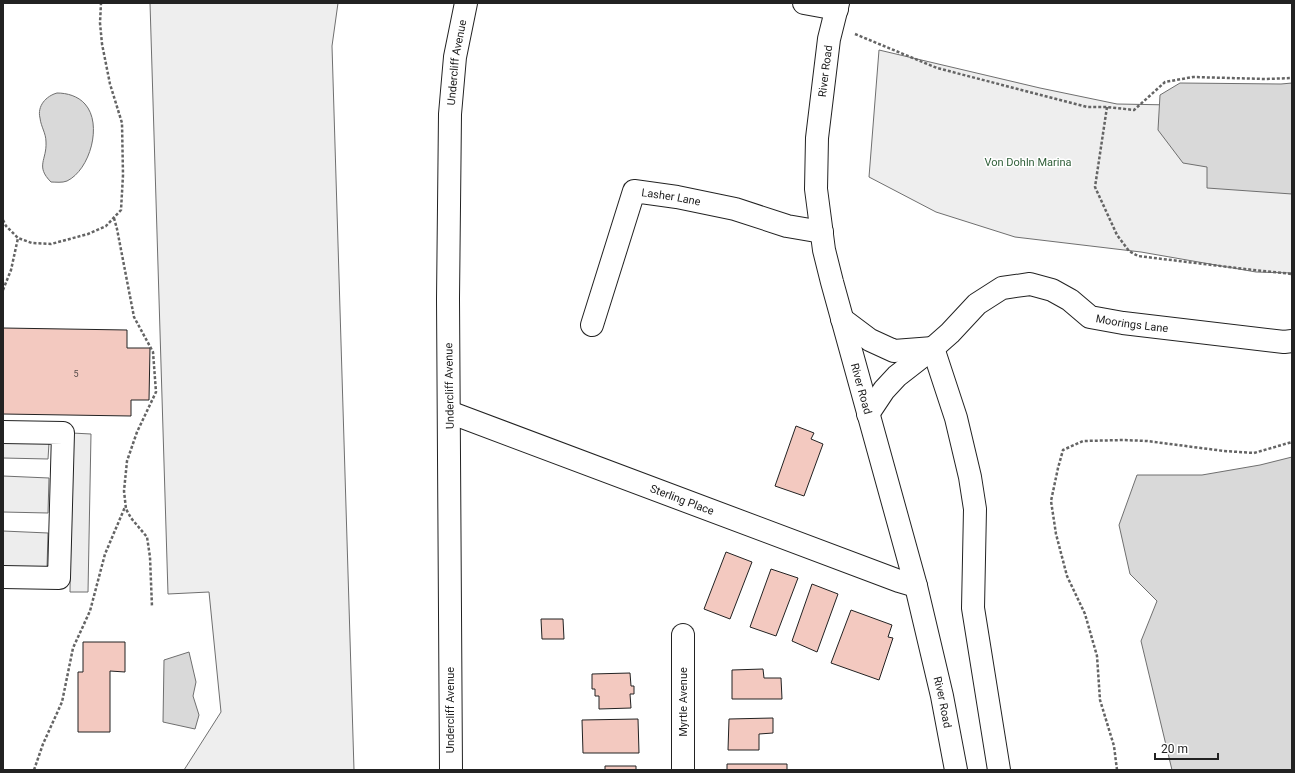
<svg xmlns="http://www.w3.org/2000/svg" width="1295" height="773" viewBox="0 0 1295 773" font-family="Roboto,sans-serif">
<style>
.green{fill:#eee;stroke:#6f6f6f}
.parking{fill:#ededed;stroke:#6f6f6f}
.water{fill:#d9d9d9;stroke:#6f6f6f}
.building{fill:#f3c9c0;stroke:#222}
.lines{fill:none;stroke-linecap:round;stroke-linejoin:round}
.minor-casing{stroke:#222;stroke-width:24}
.major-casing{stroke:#222;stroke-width:24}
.path{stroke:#646464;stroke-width:2.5;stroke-dasharray:3 2;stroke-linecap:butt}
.minor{stroke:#fff;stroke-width:22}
.major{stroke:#fff;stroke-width:22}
.labels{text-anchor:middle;stroke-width:3;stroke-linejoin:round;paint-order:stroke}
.number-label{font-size:9px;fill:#564c4a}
.street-label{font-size:11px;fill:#222;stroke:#fff}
.park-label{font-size:11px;fill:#2f5e38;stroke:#fff}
</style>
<rect width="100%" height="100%" fill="#fff"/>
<path class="green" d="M150,3h188l-6,43 22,724h-170l37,-58 -12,-120 -41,2z
M879,50l161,38 77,16 56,1 119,64v104l-36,-1 -115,-20 -126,-15 -79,-25 -67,-35z"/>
<path class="parking" d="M72,433l19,1 -3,158h-18z
M3,442l46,1 -1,16 -45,-1z
M3,476l46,2 -1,35 -45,-1z
M3,531l45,2 -1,35 -44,-1z"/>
<path class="water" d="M1180,83l101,1 11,-1v111l-85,-6v-21l-24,-4 -25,-33 2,-35z
M57,93c10,0 21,3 28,11 18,20 5,66 -18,77 -5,2 -11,1 -16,1 -16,-16 -4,-22 -5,-40 0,-9 -5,-15 -6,-24 -3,-12 6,-22 17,-25z
M1292,457v313h-120l-31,-129 16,-40 -27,-27 -11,-49 18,-50h65l58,-10z
M189,652l7,30 -3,14 6,19 -4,14 -32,-7 1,-62z"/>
<path class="building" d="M3,328l124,2v18h23l-1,52h-18v16l-128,-2z
M796,426l18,7 -3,6 12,5 -19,52 -29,-10z
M726,552l26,10 -22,57 -26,-10z
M771,569l27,9 -22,58 -26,-9z
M812,584l26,10 -21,58 -25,-11z
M851,610l41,15 -4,12 5,1 -14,42 -48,-17z
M541,619h22l1,20h-22z
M83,642h42v30l-15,-1v61h-32v-60h5z
M763,669l1,9h17l1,21h-50v-29z
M630,673l1,13h3v8h-4l1,14 -32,1v-13h-4v-7h-3v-15z
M773,718v15l-14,1v16h-31l1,-31z
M638,719l1,34h-56l-1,-33z
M727,764h60v6h-60z
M605,766h31v4h-31z"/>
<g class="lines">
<g class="minor-casing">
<g id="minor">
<path d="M804,3l33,6"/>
<path d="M842,319l28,21 24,11 39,-3"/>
<path id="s1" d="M592,325l42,-134 43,6 58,12 52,17 35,6"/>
<path d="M933,348l23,70 14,59 5,32 -2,99 26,162"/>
<path id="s2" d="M449,412l450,169 17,5"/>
<path id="s3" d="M868,414l16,-24 13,-14 36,-28 17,-15 27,-29 25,-16 28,-4 22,6 18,10 20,17 33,6 161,19 8,-1"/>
<path d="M3,432l60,1 -4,145 -56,-1"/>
<path d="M683,635v135"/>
<path id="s4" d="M451,770l-3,-471 2,-185 5,-57 11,-54"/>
</g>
</g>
<g class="major-casing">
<g id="major">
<path id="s5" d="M838,3l-9,36 -12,99 -1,51 8,61 8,32 84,304 26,110 14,74"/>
</g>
</g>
<path class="path" d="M855,34l82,34 150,39h20l27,3 31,-28 28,-5 73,2 26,-1
M1107,107l-12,80 22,48 12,16 9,5 107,13 47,5
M114,218l3,11 17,88 19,35 3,40 -19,40 -10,29 -3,30 2,18 5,9 16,19 3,20 2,50
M3,220l3,6 12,12 14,5 19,1 37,-10 18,-8 15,-16 2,-35 -1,-52 -12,-39 -8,-40 -2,-21 1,-20
M3,290l8,-20 7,-32
M34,770l9,-26 19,-42 11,-54 17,-37 15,-57 20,-47
M1117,770l-3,-24 -14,-46 -3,-44 -12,-42 -18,-38 -11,-42 -5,-33 7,-33 5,-18 20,-9 41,-1 23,1 77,10 30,2 38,-11"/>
<use href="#minor" class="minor"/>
<use href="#major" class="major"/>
</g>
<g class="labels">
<g class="number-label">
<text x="76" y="377">5</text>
</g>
<g class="street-label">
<text dy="4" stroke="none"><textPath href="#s4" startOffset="708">Undercliff Avenue</textPath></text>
<text transform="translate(825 71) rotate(-83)" y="4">River Road</text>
<text dy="4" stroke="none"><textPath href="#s1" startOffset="178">Lasher Lane</textPath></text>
<text dy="4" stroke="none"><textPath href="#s3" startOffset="326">Moorings Lane</textPath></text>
<text transform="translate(449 386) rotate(-91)" y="4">Undercliff Avenue</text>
<text dy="4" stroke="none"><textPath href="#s5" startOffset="393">River Road</textPath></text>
<text dy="4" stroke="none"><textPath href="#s2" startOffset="249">Sterling Place</textPath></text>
<text transform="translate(683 702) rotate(-90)" y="4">Myrtle Avenue</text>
<text dy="4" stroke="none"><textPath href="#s5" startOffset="717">River Road</textPath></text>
<text transform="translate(450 710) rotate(-90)" y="4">Undercliff Avenue</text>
</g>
<g class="park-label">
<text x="1028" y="166">Von Dohln Marina</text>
</g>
</g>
<rect width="1295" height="773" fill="none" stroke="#222222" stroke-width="8"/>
<path d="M1155 753v6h63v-6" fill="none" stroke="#222222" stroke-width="2"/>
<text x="1161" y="753" font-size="12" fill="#222222" stroke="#ffffff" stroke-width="3" paint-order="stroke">20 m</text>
</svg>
